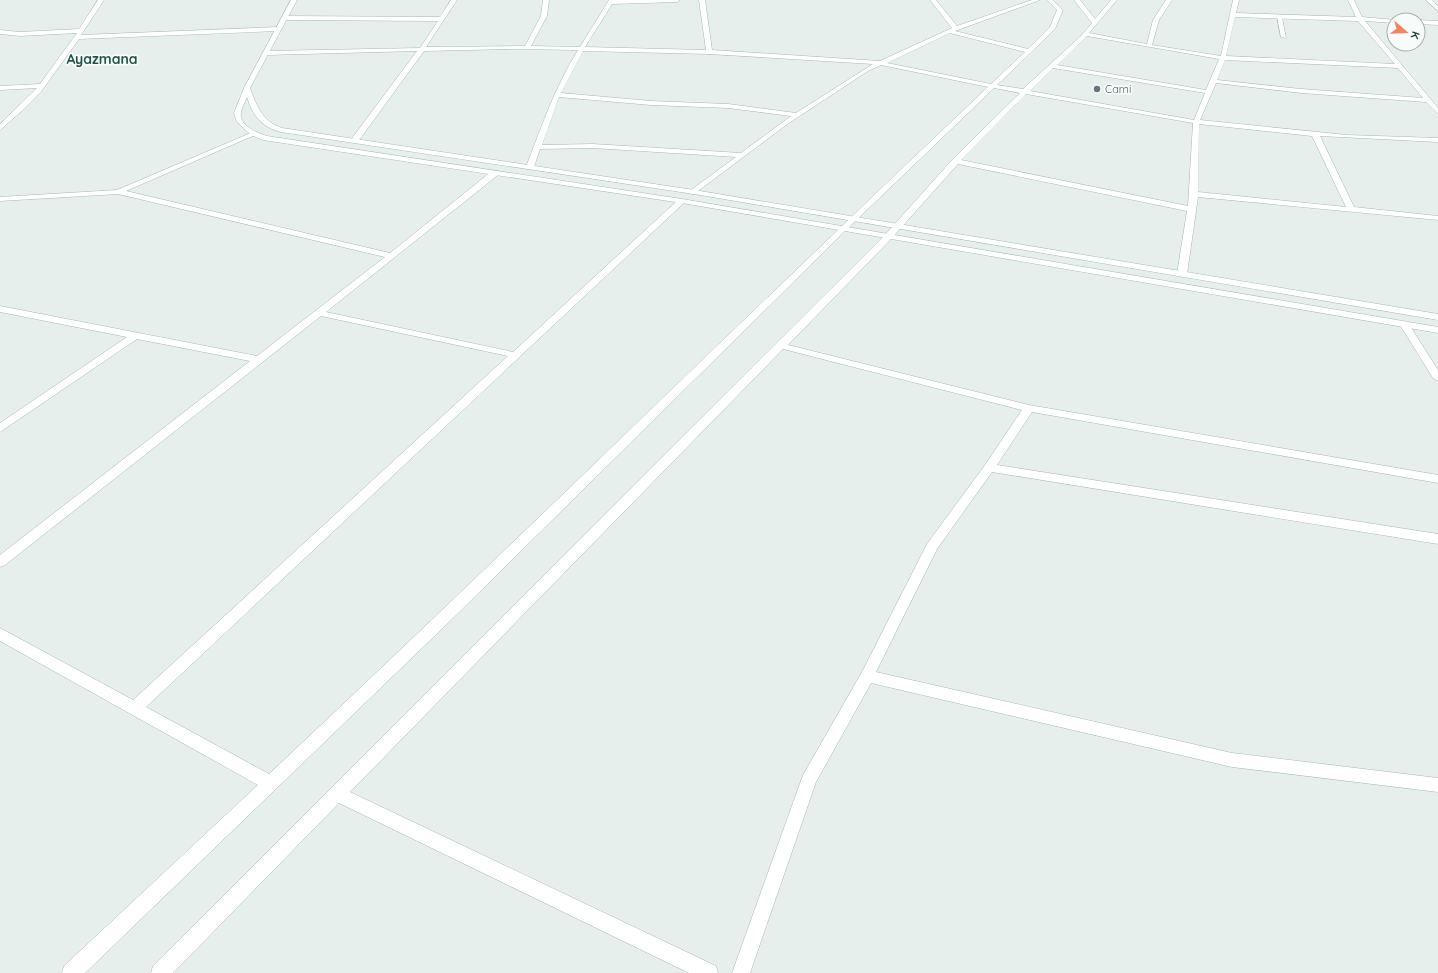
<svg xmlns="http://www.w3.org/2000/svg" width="1438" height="973" viewBox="0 0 1438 973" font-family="Quicksand,sans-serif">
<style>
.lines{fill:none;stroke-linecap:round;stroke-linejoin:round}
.service-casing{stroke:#a8b8b2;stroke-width:1}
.minor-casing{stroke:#a8b8b2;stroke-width:1}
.secondary-casing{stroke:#a4bbb3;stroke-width:1}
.service{fill:#fff;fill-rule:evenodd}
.minor{fill:#fff;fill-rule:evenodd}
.secondary{fill:#fff;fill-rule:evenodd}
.worship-dot{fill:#6b7280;stroke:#f7fbf9;stroke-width:1.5}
.labels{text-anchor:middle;stroke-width:3.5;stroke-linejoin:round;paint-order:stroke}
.far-worship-label{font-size:11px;fill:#5b616d;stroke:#f7fbf9;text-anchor:start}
.far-district-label{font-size:14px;font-weight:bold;fill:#1f5548;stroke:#f7fbf9}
</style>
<rect width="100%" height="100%" fill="#e6efeb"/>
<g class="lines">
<g class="service-casing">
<path id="service" d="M1277,16l5,1 4,21 -5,-1z"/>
</g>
<g class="minor-casing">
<path id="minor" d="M98,0h6l-23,35 197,-8 3,2 -3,2 -199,8 -39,54 -17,17 -23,20v-6l37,-36 -37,2v-4l40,-2 37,-51 -57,3 -20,-2v-4l20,2 59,-3z
M451,0h6l-31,47 99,-1 16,-30 2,-16h6l-2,16 -16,30 49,1 29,-47h71l-3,2 -65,2 -27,43 121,3 -7,-50h6l7,50 168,11 72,-33 -22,-28h6l21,26 75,-26h8l-85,31 73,18 22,-22 7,-17 -10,-10h6l10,10 -8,19 -58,56 26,4 58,-53 11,-13 -18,-23h6l15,19 16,-19h6l-28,33 58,11 6,-24 13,-20h6l-13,20 -7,25 69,11 12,-56h6l-3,13 120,4 -8,-17h6l8,17 34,3h-2v3l-29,-2 73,87v6l-12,-12 -125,-9 -85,-10 -16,37 147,15 91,3v4l-118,-6 34,71 84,9v4l-240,-23 -11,77 -5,3 -5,-3 10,-63 -229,-47 -68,76 -102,105 241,60 409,70v8l-406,-71 -35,53 441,69v10l-446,-72 -55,77 -61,123 356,81 206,25v14l-206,-25 -361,-84 -55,99 -66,191h-18l71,-198 59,-103 65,-128 58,-79 37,-55 -239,-61 -433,443 366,174 2,7h-29l-350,-170 -166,170h-22l2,-7 731,-730 69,-77 67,-66 -26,-5 -149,143 -396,391 -364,351h-23l2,-7 194,-181 -258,-144v-13l133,72 375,-344 -187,-40 -316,249 -5,2v-12l250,-194 -113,-22 -137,93v-9l127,-86 -127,-25v-6l257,50 128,-99 -267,-63 -118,7v-4l117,-7 136,-58 2,1v2l-129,56 264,62 102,-82h6v4l-172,137 187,40 166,-153 7,2 -540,506 123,67c242,-227 478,-459 719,-687l-107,-22 -13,6 -82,54 -92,69h-3v-4l45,-33 -143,-9 -53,1 -6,18 -7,2 -1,-2c15,-39 29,-80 52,-117l-63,-1 -91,2 -67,92h-3l-4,-2 67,-90 -151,4 -3,-2 3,-2 154,-3 18,-27 -154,-1 -3,-2 3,-2 156,1zM1235,17l123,4 37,43 -169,-8zM950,33l75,19 -34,32 -104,-21zM1087,36l132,23 -13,31 -149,-25zM583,51l126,3 164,10 -77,49 -68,-9 -77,-3 -90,-8zM1225,60l173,8 25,30 -122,-9 -84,-9zM1053,68l152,25 -11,27 -164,-29zM1026,94l167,29 -5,83 -227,-46zM559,97l92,8 77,3 63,8 -50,37 -148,-9 -51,1zM1199,124l113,12 34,71 -148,-15z
M1426,0h6l6,6v5z
M1418,20l20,1v4l-20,-1z
M1405,322l3,1 30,47v11l-5,-3 -33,-53z"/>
</g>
<g class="secondary-casing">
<path id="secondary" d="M291,0h6l-47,88c7,19 12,33 32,40l412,62 744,124v6l-744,-126 -413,-62c-20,-5 -28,-16 -34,-35 -2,5 -5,10 -6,15 -3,13 16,21 26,24l415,63 756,128v6l-756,-130 -419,-63 -12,-5 -14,-13 -3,-9 10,-25z"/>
</g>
<use href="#service" class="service"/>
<use href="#minor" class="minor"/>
<use href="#secondary" class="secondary"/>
</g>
<circle class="worship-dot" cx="1097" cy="89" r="4"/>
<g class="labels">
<g class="far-worship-label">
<text x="1105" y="93">Cami</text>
</g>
<g class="far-district-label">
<text x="102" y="64">Ayazmana</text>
</g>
</g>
<g transform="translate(1406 32) rotate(109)"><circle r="19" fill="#f7fbf9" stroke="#a3b1ad"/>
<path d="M0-3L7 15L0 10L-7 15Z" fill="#f4845f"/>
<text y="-6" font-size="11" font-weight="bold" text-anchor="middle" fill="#24423a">K</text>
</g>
</svg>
